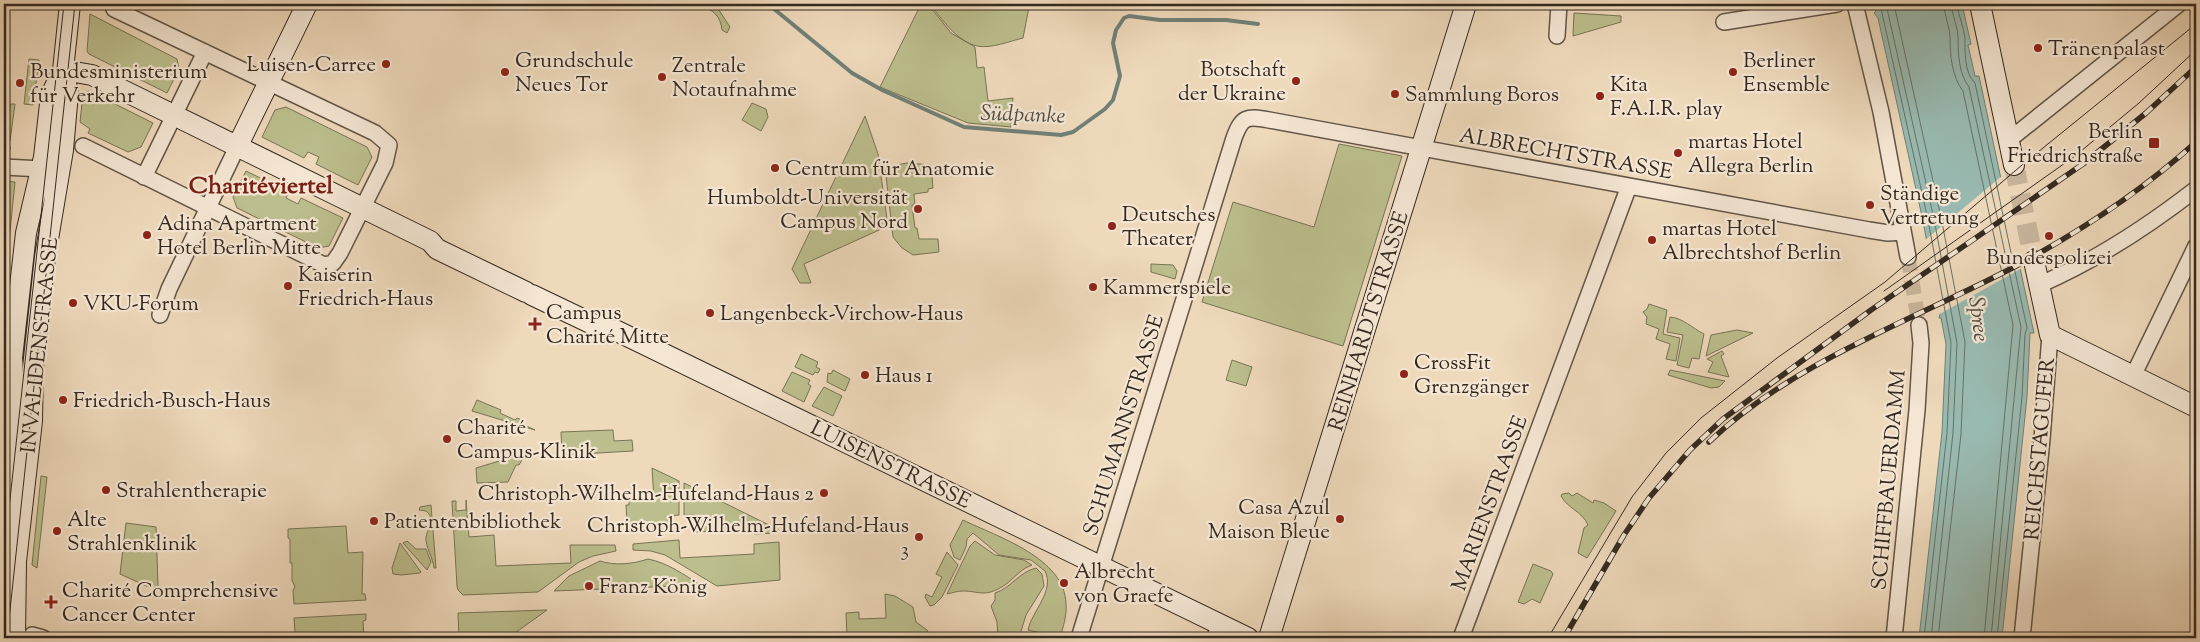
<svg xmlns="http://www.w3.org/2000/svg" width="2200" height="642" viewBox="0 0 2200 642" font-family="'Sorts Mill Goudy',serif">
<style>
.green{fill:#bcbe8d;stroke:#787456}
.water{fill:#99bab1;stroke:#718077}
.pier{fill:#eed9bb}
.lines{fill:none;stroke-linecap:round;stroke-linejoin:round}
.shore{stroke:#667268;stroke-width:1}
.stream{stroke:#718077;stroke-width:4}
.street-tunnel{stroke:#c9b69c;stroke-width:15;stroke-dasharray:15 8;stroke-linecap:butt}
.secondary-tunnel{stroke:#c9b69c;stroke-width:20;stroke-dasharray:20 10;stroke-linecap:butt}
.street-casing{stroke:#625547;stroke-width:18}
.secondary-casing{stroke:#342920;stroke-width:22}
.street{stroke:#f4e6d3;stroke-width:15}
.secondary{stroke:#f4e6d3;stroke-width:20}
.tram{stroke:#342920;stroke-width:1}
.rail-casing{stroke:#342920;stroke-width:5.5}
.rail{stroke:#f4e6d3;stroke-width:4;stroke-dasharray:11;stroke-linecap:butt}
.poi-dot{fill:#8f2418;stroke:#f4e6d3;stroke-width:2}
.labels{text-anchor:middle;stroke-width:4.5;stroke-linejoin:round;paint-order:stroke}
.poi-label{font-size:21px;fill:#342920;stroke:#f4e6d3;text-anchor:start}
.street-label{font-size:21px;fill:#342920;stroke:#f4e6d3}
.water-label{font-size:22px;font-style:italic;fill:#4d4d44;stroke:#f4e6d3}
.quarter-label{font-size:24px;font-weight:bold;fill:#7a1f14;stroke:#f4e6d3}
</style>
<rect width="100%" height="100%" fill="#eed9bb"/>
<filter id="stains"><feTurbulence type="fractalNoise" baseFrequency=".004" numOctaves="4"/><feColorMatrix values="0 0 0 0 .2 0 0 0 0 .09 0 0 0 0 .02 0 0 0 .5 -.17"/></filter>
<radialGradient id="worn" r=".72"><stop offset=".6" stop-color="#630" stop-opacity="0"/><stop offset="1" stop-color="#630" stop-opacity=".3"/></radialGradient>
<path class="green" d="M670,4h45l15,23 -3,6 -5,-3c-3,-29 -31,-23 -52,-26z
M921,4h7l23,29 24,14 2,21 7,-1 4,34 25,-3 -2,29 -43,-4 -88,-36z
M930,4h76l23,3 -6,31c-13,3 -32,11 -46,8 -21,-5 -35,-27 -47,-42z
M1574,13l47,3v6l-48,14z
M90,14l87,45 2,10 -12,24 -78,-39 -2,-3z
M29,59l10,1 -6,45 -9,-1z
M89,91l64,32 -12,24 -13,5 -40,-19 2,-4 -10,-7 3,-28z
M752,103l14,6 2,8 -7,14 -19,-11z
M11,104h4l-5,37h-6v-36l6,1z
M286,107l81,40 5,10 -14,28 -42,-21 3,-7 -11,-5 -4,6 -42,-21 13,-27z
M865,116l13,38 10,72 -84,38 7,19h-11l-8,-14z
M1339,144l63,12 -59,190 -141,-44 31,-100 81,25z
M907,163l24,2 2,23 -5,1v3l-14,2 1,11h-3l3,23h2l2,11h19l1,13 -26,3 -11,-7 -9,-11 -8,-70z
M246,171l43,21 -3,6 12,6 3,-6 42,20 -14,28 -11,2 -81,-40 -4,-11z
M4,181l11,1 -11,109z
M1151,264l22,1 4,6 -2,8 -24,-7z
M1649,304l18,6 -4,24 17,4 -4,23 -10,-2 4,-15 -14,-5 3,-10 -13,-5 1,-7 -4,-5 4,-3z
M1670,317c13,1 22,11 34,17l-5,25 -7,-1 -3,10 -12,-3 6,-30 -16,-3z
M1737,330l16,3 -47,23 5,-21z
M1722,351l2,3 -3,2 8,21 -21,-5 5,-10 -6,-3z
M801,354l17,8 -2,5 4,2 -2,4 -3,-1 -2,3 -18,-8z
M1232,360l20,7 -6,19 -20,-6z
M833,370l17,9 -5,12 -18,-9 1,-9 3,1z
M1670,370l55,11 -6,6 -8,1 -43,-13z
M792,372l18,8 -2,4 3,2 -7,16 -22,-11z
M824,387l18,9 -9,20 -21,-10z
M477,400l24,10 -1,3 15,7 2,-2 7,3 -2,3 13,6 -63,-19z
M613,430l1,11 18,-1 1,11 -71,4 -1,-23z
M526,453l-7,12h-3l-8,17 -31,1 -1,-15z
M652,468l27,13v34l-8,1v7l-41,1 -3,-2 -1,-17h3v-4l25,-1z
M41,476l6,1 -10,91 -5,-3z
M684,483l95,47v3l-25,1 -1,-8 -12,1v3l-45,2 -1,-17h-11z
M1569,493l3,3 5,-3 16,10 1,-3 10,3 12,8 -29,47 -9,-5 6,-25 4,-3c-6,-14 -20,-16 -27,-29l1,-2z
M466,500l3,37 25,-2 2,31 75,-3 -1,-18h45l1,6 -23,5 -14,6 -41,30 -75,3 -5,-5 -1,-4 -5,-85h4v10l10,-1z
M431,505l5,63h-2c-1,-10 -9,-22 -8,-31 2,-10 10,-18 0,-26l-7,-1 1,-3z
M963,520c35,17 102,38 103,84 1,12 -3,23 -6,34l-32,-8c4,-19 27,-39 17,-59l-14,-11 -32,-5 -26,-22 -6,6 -1,8 -6,13 -6,-3 -4,-12z
M126,523l30,4 2,59 -3,4 -35,-16z
M346,526l2,27 15,-1 -1,42h3l1,6 -72,4 -1,-14 2,-3 -3,-7v-17h-2v-24l-2,-1v-9z
M679,540l1,18 74,-4v-10l25,-2 1,38 -63,6 -52,-31 -14,-4 -18,-1v-6z
M407,541l9,8h10l5,13 -4,8 -24,-27z
M975,541l20,14 29,5 8,5c-14,5 -20,17 -32,23 -16,9 -22,3 -37,3 -6,0 -11,2 -16,3l23,-48z
M400,543l21,29 -1,1 -19,2 -8,-1 -1,-6z
M947,552l11,13 -16,32 -8,8 -4,1 -5,-9 1,-3 6,3 10,-20 -6,-3z
M648,559c20,4 35,15 52,26l-146,6 15,-15 31,-15c15,5 33,3 48,-2z
M1533,564l18,7 2,3 -13,29 -8,-4 -8,5 -6,-2z
M1036,568l6,6 2,12 -18,29 -7,23h-21l-1,-16 -6,-16 4,-6v-7c16,-5 24,-21 41,-25z
M885,594l10,2 18,11 3,15 11,8 4,8h-84l-1,-25 13,-1v7l27,-1z
M547,610l-39,28h-49l-1,-25z
M366,614v6l-3,1 1,17h-66l-3,-6 -1,-14z"/>
<path class="water" d="M1874,4h88l9,40 -3,1 7,31h4l55,257h-4l-3,64 -25,241h-83l23,-206 4,-88 -5,-26h-2l1,-4 -17,-93 -45,-203 -4,-5 2,-2z"/>
<path class="pier" d="M2003,175l21,92 -88,49 2,-2 -14,-73z"/>
<g class="lines">
<path class="shore" d="M1880,4l48,216 23,123 -4,90 -23,205
M1886,4l48,215 23,124 -4,90 -22,205
M1894,4l47,213 24,125 -4,92 -23,204
M1944,4c0,11 6,23 6,34 0,17 2,39 13,53l50,234 -29,313
M1951,4c1,11 7,23 7,34 0,15 1,37 11,49l52,240 -30,311
M1957,4c1,11 7,23 8,34 0,13 -1,35 10,45l52,245 -2,6 -3,63 -25,241"/>
<path class="stream" d="M768,4l84,69 30,17 82,37 97,8 12,-3 32,-23 8,-9 7,-24 -7,-33 3,-13 8,-12 5,-2 31,4h66l32,4
M4,148h5"/>
<path class="street-tunnel" d="M1908,257l11,68"/>
<path class="secondary-tunnel" d="M2014,165l20,96"/>
<g class="street-casing">
<path id="street" d="M1855,4l26,108 27,145
M1724,22l113,-18
M1557,36l2,-32
M2009,140l170,-136
M83,146l241,119 9,-2 7,-10 45,-90 4,-18 -14,-12 -261,-124
M4,167l38,2
M144,177l61,-125
M2039,285c58,-25 108,-58 157,-96
M160,315l9,-26 69,-144
M2133,376l63,-130
M32,635l11,3
M1079,638l155,-500c8,-22 13,-22 35,-18l600,110 19,3 15,-1
M1215,638l4,-14
M1461,638l168,-452
M1894,638l23,-228 4,-67 -2,-18
M2022,638l20,-199 8,-104"/>
</g>
<g class="secondary-casing">
<path id="secondary" d="M1980,4l34,161
M63,70l29,5 338,166 7,8 89,43
M238,145l69,-141
M2034,261l16,74 146,72
M532,295l71,34 14,2 631,307
M4,527l11,-122 -3,-47 14,-125 18,-76 7,-62 12,-25
M15,638l1,-77 16,-140 1,-53 12,-111 18,-107 5,-57 -5,-23 7,-66
M1269,638l197,-634"/>
</g>
<use href="#street" class="street"/>
<use href="#secondary" class="secondary"/>
<path class="tram" d="M1884,291l191,-135 64,-53 57,-53
M4,605l4,-87 56,-514
M7,638l68,-634
M1548,638l84,-141 34,-44 35,-35 76,-60 108,-76 137,-117 174,-141"/>
<g class="rail-casing">
<path id="rail" d="M1709,442c87,-82 203,-121 307,-176 65,-35 126,-75 180,-124
M1564,638l60,-103 25,-37 41,-48 33,-31 148,-109 212,-146 63,-51 50,-46"/>
</g>
<use href="#rail" class="rail"/>
</g>
<g class="poi-dot">
<circle cx="2038" cy="48" r="5"/>
<circle cx="386" cy="64" r="5"/>
<circle cx="505" cy="72" r="5"/>
<circle cx="1733" cy="72" r="5"/>
<circle cx="662" cy="77" r="5"/>
<circle cx="1296" cy="81" r="5"/>
<circle cx="20" cy="83" r="5"/>
<circle cx="1395" cy="94" r="5"/>
<circle cx="1600" cy="96" r="5"/>
<rect x="2148" y="137" width="12" height="12" rx="2.5"/>
<circle cx="1678" cy="153" r="5"/>
<circle cx="775" cy="168" r="5"/>
<circle cx="1870" cy="205" r="5"/>
<circle cx="918" cy="209" r="5"/>
<circle cx="1112" cy="226" r="5"/>
<circle cx="147" cy="235" r="5"/>
<circle cx="2049" cy="236" r="5"/>
<circle cx="1652" cy="240" r="5"/>
<circle cx="288" cy="286" r="5"/>
<circle cx="1093" cy="287" r="5"/>
<circle cx="73" cy="303" r="5"/>
<circle cx="710" cy="313" r="5"/>
<path d="M532.5 316.5h5v5h5v5h-5v5h-5v-5h-5v-5h5z"/>
<circle cx="1404" cy="374" r="5"/>
<circle cx="865" cy="375" r="5"/>
<circle cx="63" cy="400" r="5"/>
<circle cx="447" cy="439" r="5"/>
<circle cx="106" cy="490" r="5"/>
<circle cx="824" cy="493" r="5"/>
<circle cx="1340" cy="519" r="5"/>
<circle cx="374" cy="521" r="5"/>
<circle cx="57" cy="531" r="5"/>
<circle cx="919" cy="537" r="5"/>
<circle cx="1064" cy="583" r="5"/>
<circle cx="589" cy="586" r="5"/>
<path d="M48.5 594.5h5v5h5v5h-5v5h-5v-5h-5v-5h5z"/>
</g>
<g class="labels">
<g class="poi-label">
<text x="2048" y="55">Tränenpalast</text>
<text x="515" y="67">Grundschule<tspan x="515" dy="24">Neues Tor</tspan></text>
<text x="1743" y="67">Berliner<tspan x="1743" dy="24">Ensemble</tspan></text>
<text x="376" y="71" text-anchor="end">Luisen-Carree</text>
<text x="672" y="72">Zentrale<tspan x="672" dy="24">Notaufnahme</tspan></text>
<text x="1286" y="76" text-anchor="end">Botschaft<tspan x="1286" dy="24">der Ukraine</tspan></text>
<text x="30" y="78">Bundesministerium<tspan x="30" dy="24">für Verkehr</tspan></text>
<text x="1610" y="91">Kita<tspan x="1610" dy="24">F.A.I.R. play</tspan></text>
<text x="1405" y="101">Sammlung Boros</text>
<text x="2143" y="138" text-anchor="end">Berlin<tspan x="2143" dy="24">Friedrichstraße</tspan></text>
<text x="1688" y="148">martas Hotel<tspan x="1688" dy="24">Allegra Berlin</tspan></text>
<text x="785" y="175">Centrum für Anatomie</text>
<text x="1880" y="200">Ständige<tspan x="1880" dy="24">Vertretung</tspan></text>
<text x="908" y="204" text-anchor="end">Humboldt-Universität<tspan x="908" dy="24">Campus Nord</tspan></text>
<text x="1122" y="221">Deutsches<tspan x="1122" dy="24">Theater</tspan></text>
<text x="157" y="230">Adina Apartment<tspan x="157" dy="24">Hotel Berlin Mitte</tspan></text>
<text x="1662" y="235">martas Hotel<tspan x="1662" dy="24">Albrechtshof Berlin</tspan></text>
<text x="2049" y="264" text-anchor="middle">Bundespolizei</text>
<text x="298" y="281">Kaiserin<tspan x="298" dy="24">Friedrich-Haus</tspan></text>
<text x="1103" y="294">Kammerspiele</text>
<text x="83" y="310">VKU-Forum</text>
<text x="546" y="319">Campus<tspan x="546" dy="24">Charité Mitte</tspan></text>
<text x="720" y="320">Langenbeck-Virchow-Haus</text>
<text x="1414" y="369">CrossFit<tspan x="1414" dy="24">Grenzgänger</tspan></text>
<text x="875" y="382">Haus 1</text>
<text x="73" y="407">Friedrich-Busch-Haus</text>
<text x="457" y="434">Charité<tspan x="457" dy="24">Campus-Klinik</tspan></text>
<text x="116" y="497">Strahlentherapie</text>
<text x="814" y="500" text-anchor="end">Christoph-Wilhelm-Hufeland-Haus 2</text>
<text x="1330" y="514" text-anchor="end">Casa Azul<tspan x="1330" dy="24">Maison Bleue</tspan></text>
<text x="67" y="526">Alte<tspan x="67" dy="24">Strahlenklinik</tspan></text>
<text x="384" y="528">Patientenbibliothek</text>
<text x="909" y="532" text-anchor="end">Christoph-Wilhelm-Hufeland-Haus<tspan x="909" dy="24">3</tspan></text>
<text x="1074" y="578">Albrecht<tspan x="1074" dy="24">von Graefe</tspan></text>
<text x="599" y="593">Franz König</text>
<text x="62" y="597">Charité Comprehensive<tspan x="62" dy="24">Cancer Center</tspan></text>
</g>
<g class="street-label">
<text transform="translate(1566 153) rotate(10)" y="7">ALBRECHTSTRASSE</text>
<text transform="translate(1368 321) rotate(-73)" y="7">REINHARDTSTRASSE</text>
<text transform="translate(39 345) rotate(-84)" y="7">INVALIDENSTRASSE</text>
<text transform="translate(1123 425) rotate(-73)" y="7">SCHUMANNSTRASSE</text>
<text transform="translate(2039 449) rotate(-85)" y="7">REICHSTAGUFER</text>
<text transform="translate(891 464) rotate(26)" y="7">LUISENSTRASSE</text>
<text transform="translate(1888 480) rotate(-85)" y="7">SCHIFFBAUERDAMM</text>
<text transform="translate(1489 503) rotate(-70)" y="7">MARIENSTRASSE</text>
</g>
<g class="water-label">
<text transform="translate(1023 113) rotate(2)" y="8">Südpanke</text>
<text transform="translate(1980 319) rotate(83)" y="8">Spree</text>
</g>
<g class="quarter-label">
<text x="261" y="193">Charitéviertel</text>
</g>
</g>
<rect width="2200" height="642" fill="none" stroke="#eed9bb" stroke-width="20"/>
<rect x="5" y="5" width="2190" height="632" fill="none" stroke="#342920" stroke-width="2.5"/>
<rect x="10" y="10" width="2180" height="622" fill="none" stroke="#342920"/>
<rect width="100%" height="100%" filter="url(#stains)"/>
<rect width="100%" height="100%" fill="url(#worn)"/>
</svg>
